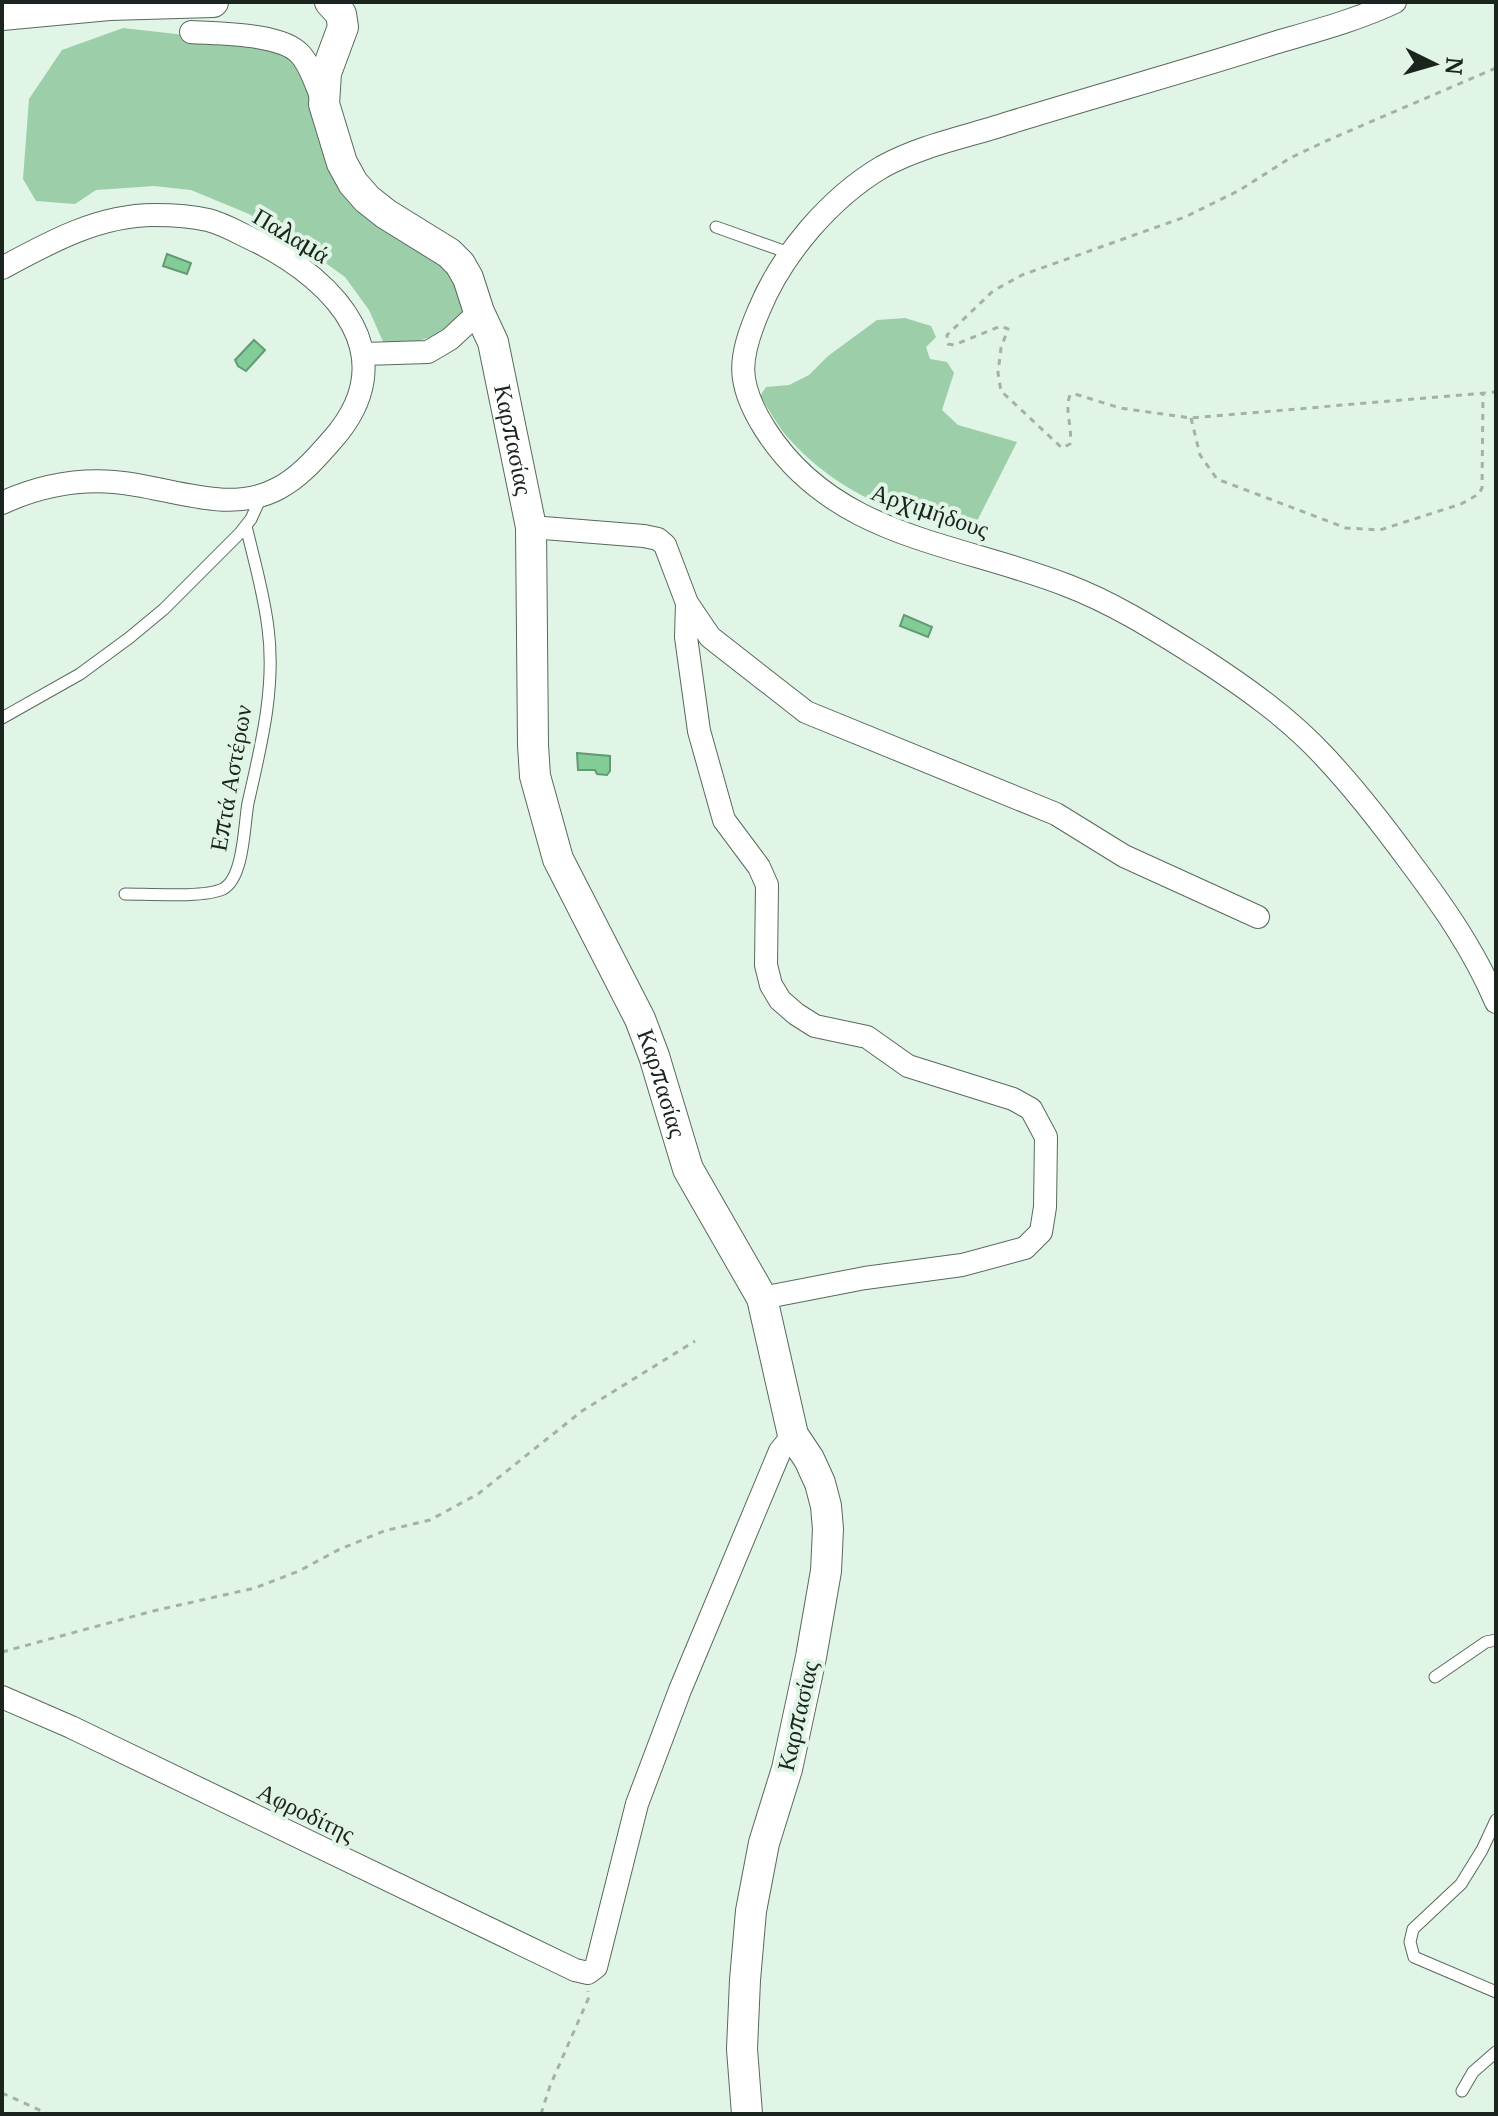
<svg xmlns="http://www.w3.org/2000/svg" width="1498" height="2116" viewBox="0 0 1498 2116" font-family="Merriweather,serif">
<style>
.green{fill:#9ccea9}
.water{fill:#82cc98;stroke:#639a73;stroke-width:2}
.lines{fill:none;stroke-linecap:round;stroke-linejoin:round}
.lane-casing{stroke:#586a5c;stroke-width:13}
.street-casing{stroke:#586a5c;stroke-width:24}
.secondary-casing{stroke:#586a5c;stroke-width:32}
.path{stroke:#a2b3a6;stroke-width:3;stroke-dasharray:6 6;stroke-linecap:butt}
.lane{stroke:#fff;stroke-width:11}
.street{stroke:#fff;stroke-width:22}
.secondary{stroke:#fff;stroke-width:30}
.labels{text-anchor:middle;stroke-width:8;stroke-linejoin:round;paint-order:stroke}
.street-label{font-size:24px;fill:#1c241e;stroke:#e0f5e5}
</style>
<rect width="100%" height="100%" fill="#e0f5e5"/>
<path class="green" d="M123,28l124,14 51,17 40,111 109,89 23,53c-33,26 -44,29 -85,34l-16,-36 -24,-33 -53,-38 -43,-25 -58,-24 -37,-4 -58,4 -21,14 -39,-3 -13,-22 6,-80 33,-49z
M905,318l26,8 5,11 -10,10 4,12 17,3 7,11 -12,37 16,15 59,17 -47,93c-69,-20 -128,-39 -178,-93 -13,-13 -22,-31 -32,-46l6,-9 23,-2 20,-10 19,-19 49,-36z"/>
<path class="water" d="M167,254l24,9 -4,11 -24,-8z
M254,340l11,10 -19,21 -8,-5 -3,-6z
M904,615l28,12 -4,10 -28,-11z
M577,753l33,3v15l-3,4 -10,-1 -2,-4h-17z"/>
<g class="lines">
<g class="lane-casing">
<path id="lane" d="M716,227l76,27
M2,718l78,-44 49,-36 35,-29 76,-76 11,-14 10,-22
M125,894c23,0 79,4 98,-5 21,-11 21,-64 25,-86 13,-57 28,-116 20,-175 -4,-34 -14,-68 -22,-102
M1435,1677l51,-35 10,-2
M1496,1820l-14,30 -21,34 -48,45 -3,13 4,15 82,35
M1462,2091l11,-19 23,-20"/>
</g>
<g class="street-casing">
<path id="street" d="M1395,2c-38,18 -80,29 -121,41 -87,28 -175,52 -262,79 -42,14 -91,23 -130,45 -52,31 -100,87 -123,143 -21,49 -23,73 6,119 69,109 191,113 301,156 48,18 93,47 136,74 43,28 87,59 122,97 31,33 59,69 86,106 33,44 64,88 86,140
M191,32c28,2 90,1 109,22 11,12 16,31 22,45
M2,268c48,-26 97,-53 152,-53 18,0 37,1 54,5 17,4 34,15 50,22 79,40 148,115 74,198 -16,18 -32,37 -53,48 -51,28 -111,-2 -165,-6 -39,-3 -77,5 -112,21
M364,354l64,-2 22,-13 29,-27
M531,527l113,9 14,3 7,6 22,58 -1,34 13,94 25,89 35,47 8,18 -1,80 5,20 9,15 16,14 19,12 52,11 41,29 105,33 18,10 15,28 -1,70 -4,25 -16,16 -63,17 -97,13 -103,20
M687,603l23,34 96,75 250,102 68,42 134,61
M2,1697l69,30 504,243 13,3 8,-6 41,-163 43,-114 100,-239 13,-16"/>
</g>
<g class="secondary-casing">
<g id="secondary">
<path id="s1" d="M330,2l11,12 2,13 -17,46 -2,31 18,59 11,20 14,16 19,15 63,39 11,11 8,14 11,34 14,30 38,185 2,218 2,31 23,83 82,160 14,37 34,113 74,129 31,137 16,24 11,24 6,23 2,23 -2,42 -15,86 -24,112 -23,74 -13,68 -6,69 -3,69 5,65"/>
<path d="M2,15l107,-10 104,-3"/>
</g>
</g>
<path class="path" d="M1496,68l-170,73 -36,17 -50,32 -55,27 -163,58 -29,16 -46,44 1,9 6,1 47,-19 7,3 -7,19 -3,25 3,18 61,57 8,-4c3,-16 -6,-34 0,-49l5,-1 45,14 71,10 305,-26
M1191,418l9,37 17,24 129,49 34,2 81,-26 18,-10 3,-6 1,-94
M2,1652l151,-41 102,-23 44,-17 39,-21 46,-19 46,-11 48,-26 104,-83 113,-70
M2,2093l46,21
M541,2114l9,-28 39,-89 -1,-6"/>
<use href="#lane" class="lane"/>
<use href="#street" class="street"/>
<use href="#secondary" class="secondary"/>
</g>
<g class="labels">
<g class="street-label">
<text transform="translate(291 236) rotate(31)" y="8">Παλαμά</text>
<text dy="8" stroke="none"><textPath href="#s1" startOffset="514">Καρπασίας</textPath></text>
<text transform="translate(930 511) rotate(19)" y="8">Αρχιμήδους</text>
<text transform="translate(231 778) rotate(-80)" y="8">Επτά Αστέρων</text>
<text dy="8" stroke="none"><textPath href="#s1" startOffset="1186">Καρπασίας</textPath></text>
<text transform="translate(798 1716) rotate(-77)" y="8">Καρπασίας</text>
<text transform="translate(306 1813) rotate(26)" y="8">Αφροδίτης</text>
</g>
</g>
<rect width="1498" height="2116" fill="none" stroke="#1c241e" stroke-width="8"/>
<g transform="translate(1434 64) rotate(95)" stroke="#e0f5e5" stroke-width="6" paint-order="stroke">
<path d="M0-6L14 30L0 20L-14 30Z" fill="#1c241e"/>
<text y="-12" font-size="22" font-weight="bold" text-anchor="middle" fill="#1c241e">N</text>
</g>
</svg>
